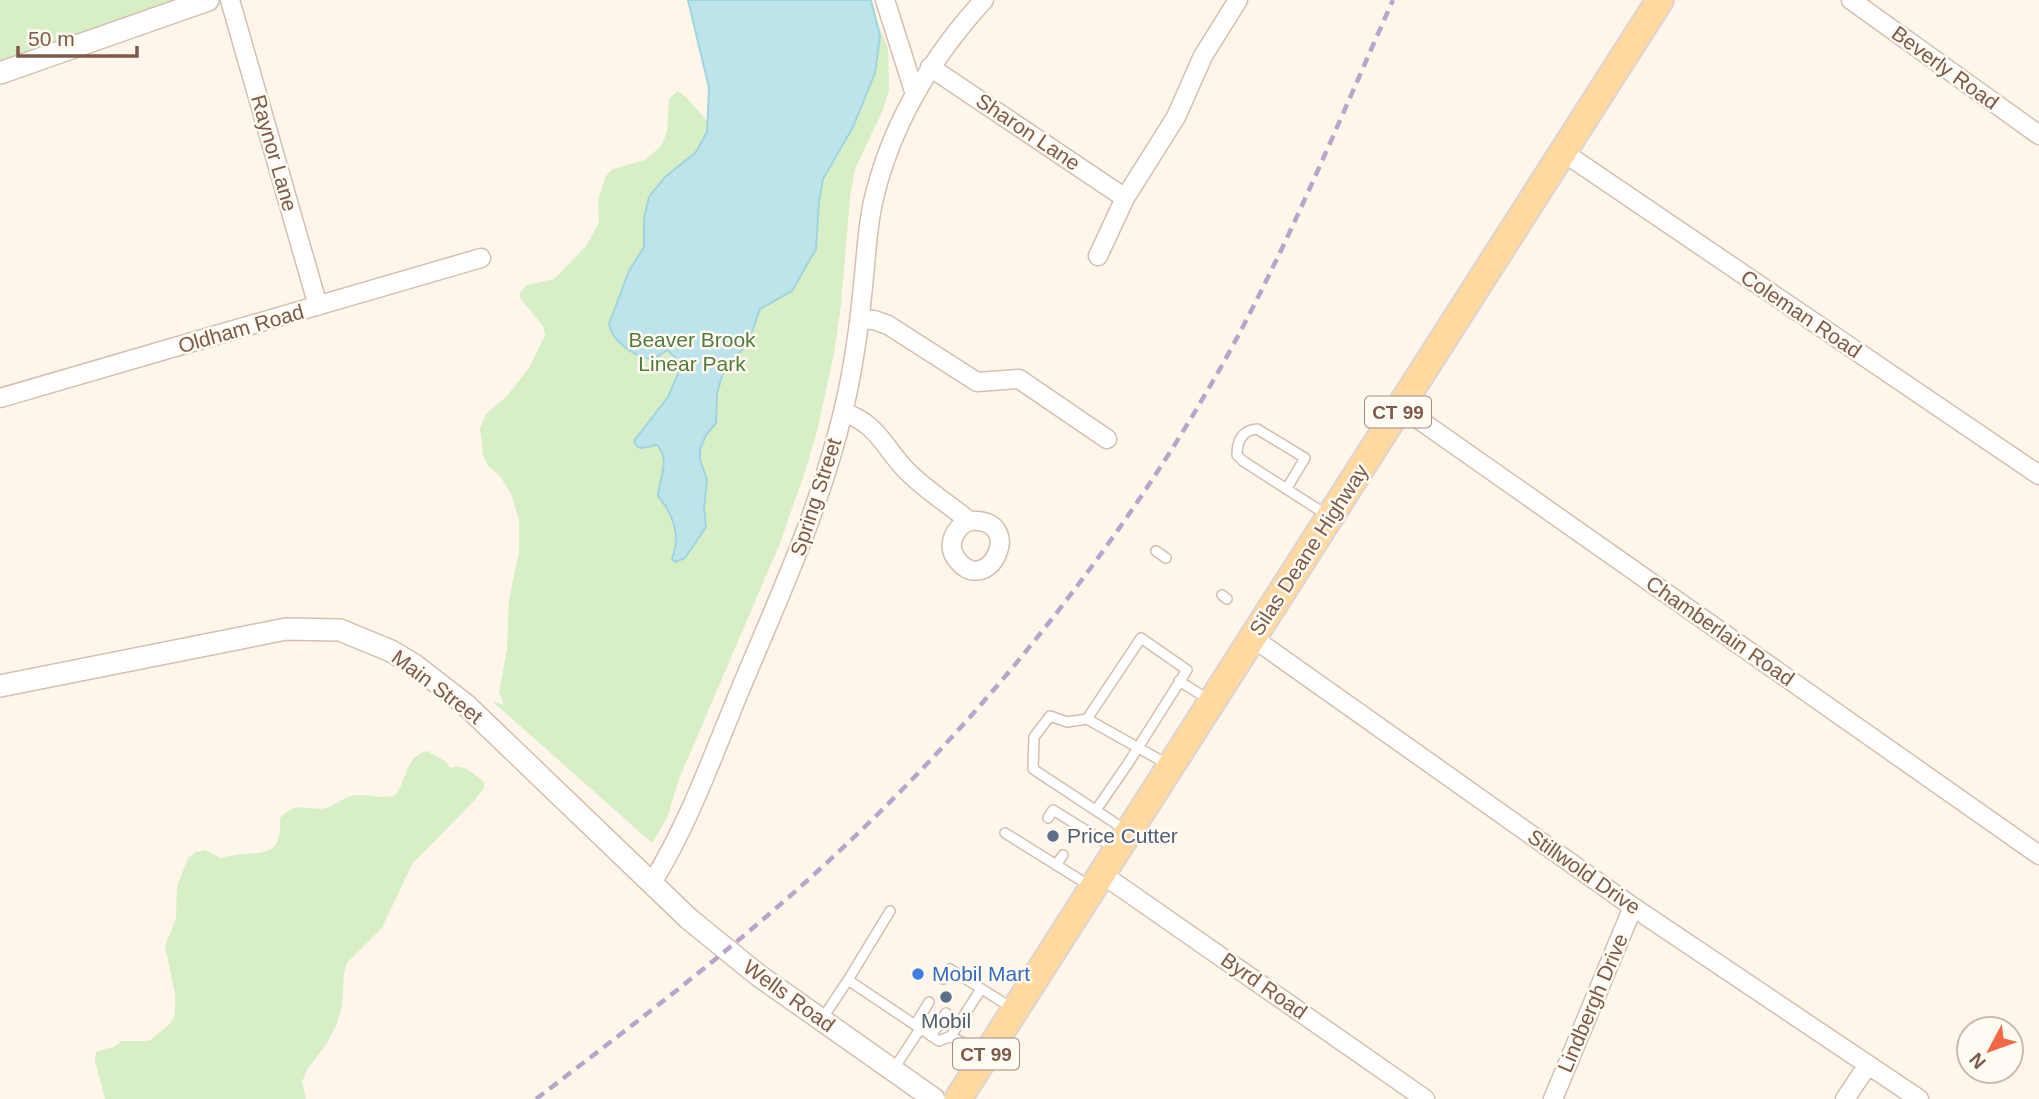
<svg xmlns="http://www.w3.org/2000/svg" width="2039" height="1099" viewBox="0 0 2039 1099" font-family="Arial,sans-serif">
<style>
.green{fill:#d7eec6}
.water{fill:#bce4ea;stroke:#a1d5dd;stroke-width:2}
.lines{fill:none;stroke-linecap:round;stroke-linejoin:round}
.service-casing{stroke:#d4bfb0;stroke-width:12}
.minor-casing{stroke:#d4bfb0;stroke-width:21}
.tertiary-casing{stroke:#d4bfb0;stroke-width:24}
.primary-casing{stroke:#ddd4d0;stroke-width:30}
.service{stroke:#fff;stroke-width:9}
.minor{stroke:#fff;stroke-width:18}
.tertiary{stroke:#fff;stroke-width:21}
.primary{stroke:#ffd9a0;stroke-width:26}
.rail{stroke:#b8a5ca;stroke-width:4.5;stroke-dasharray:10 7;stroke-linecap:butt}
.service-dot{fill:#5c6f8a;stroke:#fffaf2;stroke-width:2.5}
.shop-dot{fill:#3f7fe0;stroke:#fffaf2;stroke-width:2.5}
.labels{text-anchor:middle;stroke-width:5;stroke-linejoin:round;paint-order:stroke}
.shield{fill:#fffaf2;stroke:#a38b7c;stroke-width:2}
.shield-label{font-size:19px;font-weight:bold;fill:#7c5b4a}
.street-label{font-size:21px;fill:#7c5b4a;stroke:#fffaf2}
.park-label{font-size:21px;fill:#527c3e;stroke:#fffaf2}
.service-label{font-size:21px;fill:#4e5e75;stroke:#fffaf2;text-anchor:start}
.shop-label{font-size:21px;fill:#366cbe;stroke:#fffaf2;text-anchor:start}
</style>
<rect width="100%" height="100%" fill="#fef6ea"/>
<path class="green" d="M0,0h180l-180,61z
M689,0h179l20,48 1,43 -7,21 -27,57 -5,28 -9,108 -6,43 -17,79 -11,39 -27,77 -101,236 -12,39 -15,25 -160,-142 12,4 -5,-13 8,-43 2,-49 10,-49v-31l-8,-26 -11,-18 -12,-10 -5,-11 -3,-27 6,-14 21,-18 22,-28 16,-33 -2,-9 -23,-28v-5l7,-8 27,-6 33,-34 12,-23 -1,-23 8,-23 7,-7 32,-9 16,-14 6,-14 2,-33 8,-8 9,6 23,26 7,-6z
M427,751l20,11 3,6c15,-5 23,6 34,14v6l-10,13 -62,63 -30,64 -35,35 -3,10 -2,34 -5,16 -10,20 -20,27 -5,12 4,17h-201l-10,-38 1,-9 18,-5 7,-6h28l22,-18 4,-9v-20l-10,-48 11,-28 1,-32 11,-28 8,-6 9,-2 16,8c36,-11 61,8 59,-40 18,-19 28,-6 46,-10 9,-2 16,-10 25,-12 16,-3 28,4 44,-1 13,-16 9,-38 32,-44z"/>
<path class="water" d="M688,0h183l9,36 -5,37 -22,54 -30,52 -4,22 -3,48 -24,42 -32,18 -12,34 -24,27 -7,23 -1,30 -10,12 -6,14v11l7,20 -3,28 2,19 -21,31 -10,4 -3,-4c9,-22 1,-44 -14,-62 1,-17 13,-37 -1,-51 -9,0 -19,9 -23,-4l34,-44 13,-30 -6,-10 -8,-7 -13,9c-17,0 -42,-17 -45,-35l20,-53 15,-24v-28l5,-22 16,-20 31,-25 11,-20 2,-44z"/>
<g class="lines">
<g class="service-casing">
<path id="service" d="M1287,488l18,-30 -48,-29c-15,1 -20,12 -20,26l6,6 84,54
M1156,551l10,7
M1222,595l5,4
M1179,681l32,20
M1087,719l54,-81 46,32 -60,95 -31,45
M1048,818l5,-8 63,39
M1127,831l-94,-62 1,-32 16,-21 17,6 20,-3 80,45
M1005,833l85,53
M1056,865l7,-10
M890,911l-42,69 91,61 12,-5 30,-47
M943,979l7,-10 62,39
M822,1019l26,-39
M915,1025l14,-23
M931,1036l15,-23
M951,1036l32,19
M893,1070l27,-41"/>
</g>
<g class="minor-casing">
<path id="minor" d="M230,0l88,306
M885,0l29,91
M1851,0l188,135
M930,67l195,131
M1563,152l476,323
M1098,256l27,-58 51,-81 27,-61 35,-56
M860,319l14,1 14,5 89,57 42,-3 88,60
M0,398l481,-140
M1401,407l638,448
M843,412c35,12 40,34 63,58 18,19 43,34 63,51 59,-4 20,77 -11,40 -13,-15 -4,-33 11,-40
M1253,638l380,269 286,192
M1102,874l323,225
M652,883c37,-60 61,-128 88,-193 38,-91 80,-181 103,-278 10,-41 16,-84 20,-126 3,-28 4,-56 10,-84 18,-78 57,-143 111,-202
M1553,1099l80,-192
M1845,1099l22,-33"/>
</g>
<g class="tertiary-casing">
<path id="tertiary" d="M0,73l208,-73
M0,686l286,-57 54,1 51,21 22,13 53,41 223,214 69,56 176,124"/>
</g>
<g class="primary-casing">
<path id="primary" d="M958,1099l702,-1099"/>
</g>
<use href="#service" class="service"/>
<use href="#minor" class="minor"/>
<use href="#tertiary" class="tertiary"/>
<use href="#primary" class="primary"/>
<path class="rail" d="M536,1099c102,-78 204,-155 298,-243 150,-139 286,-310 387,-489 66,-118 117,-244 172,-367"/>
</g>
<g class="service-dot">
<circle cx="1053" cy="836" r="7"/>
<circle cx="946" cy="997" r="7"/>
</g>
<circle class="shop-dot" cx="918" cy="974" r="7"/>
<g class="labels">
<g class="shield">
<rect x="1365" y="396.5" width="66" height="31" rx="5"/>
<rect x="953" y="1038.5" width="66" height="31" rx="5"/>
</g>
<g class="shield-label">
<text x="1398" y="419">CT 99</text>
<text x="986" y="1061">CT 99</text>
</g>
<g class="street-label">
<text transform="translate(1945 68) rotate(36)" y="7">Beverly Road</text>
<text transform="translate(1028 132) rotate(34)" y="7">Sharon Lane</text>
<text transform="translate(274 153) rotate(74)" y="7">Raynor Lane</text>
<text transform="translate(1801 314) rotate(34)" y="7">Coleman Road</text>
<text transform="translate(241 329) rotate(-16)" y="7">Oldham Road</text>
<text transform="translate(816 497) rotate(-72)" y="7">Spring Street</text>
<text transform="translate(1309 550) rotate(-57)" y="7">Silas Deane Highway</text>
<text transform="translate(1720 631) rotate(35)" y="7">Chamberlain Road</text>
<text transform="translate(437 687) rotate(37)" y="7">Main Street</text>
<text transform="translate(1584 872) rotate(35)" y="7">Stillwold Drive</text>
<text transform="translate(1264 986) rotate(35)" y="7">Byrd Road</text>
<text transform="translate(789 996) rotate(36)" y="7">Wells Road</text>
<text transform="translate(1593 1003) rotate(-67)" y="7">Lindbergh Drive</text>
</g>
<g class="park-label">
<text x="692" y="347">Beaver Brook<tspan x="692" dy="24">Linear Park</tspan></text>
</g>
<g class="service-label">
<text x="1067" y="843">Price Cutter</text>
<text x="946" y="1028" text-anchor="middle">Mobil</text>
</g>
<g class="shop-label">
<text x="932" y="981">Mobil Mart</text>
</g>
</g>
<g transform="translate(1990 1050) rotate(229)"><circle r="33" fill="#fffaf2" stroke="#cbbaaf" stroke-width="2"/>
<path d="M0-5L12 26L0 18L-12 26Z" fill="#ef6947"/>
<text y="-10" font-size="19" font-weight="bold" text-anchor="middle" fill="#7c5b4a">N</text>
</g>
<path d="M18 46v10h119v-10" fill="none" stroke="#7c5b4a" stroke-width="3.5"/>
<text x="28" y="46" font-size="21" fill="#7c5b4a" stroke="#fffaf2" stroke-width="5" paint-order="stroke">50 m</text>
</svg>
